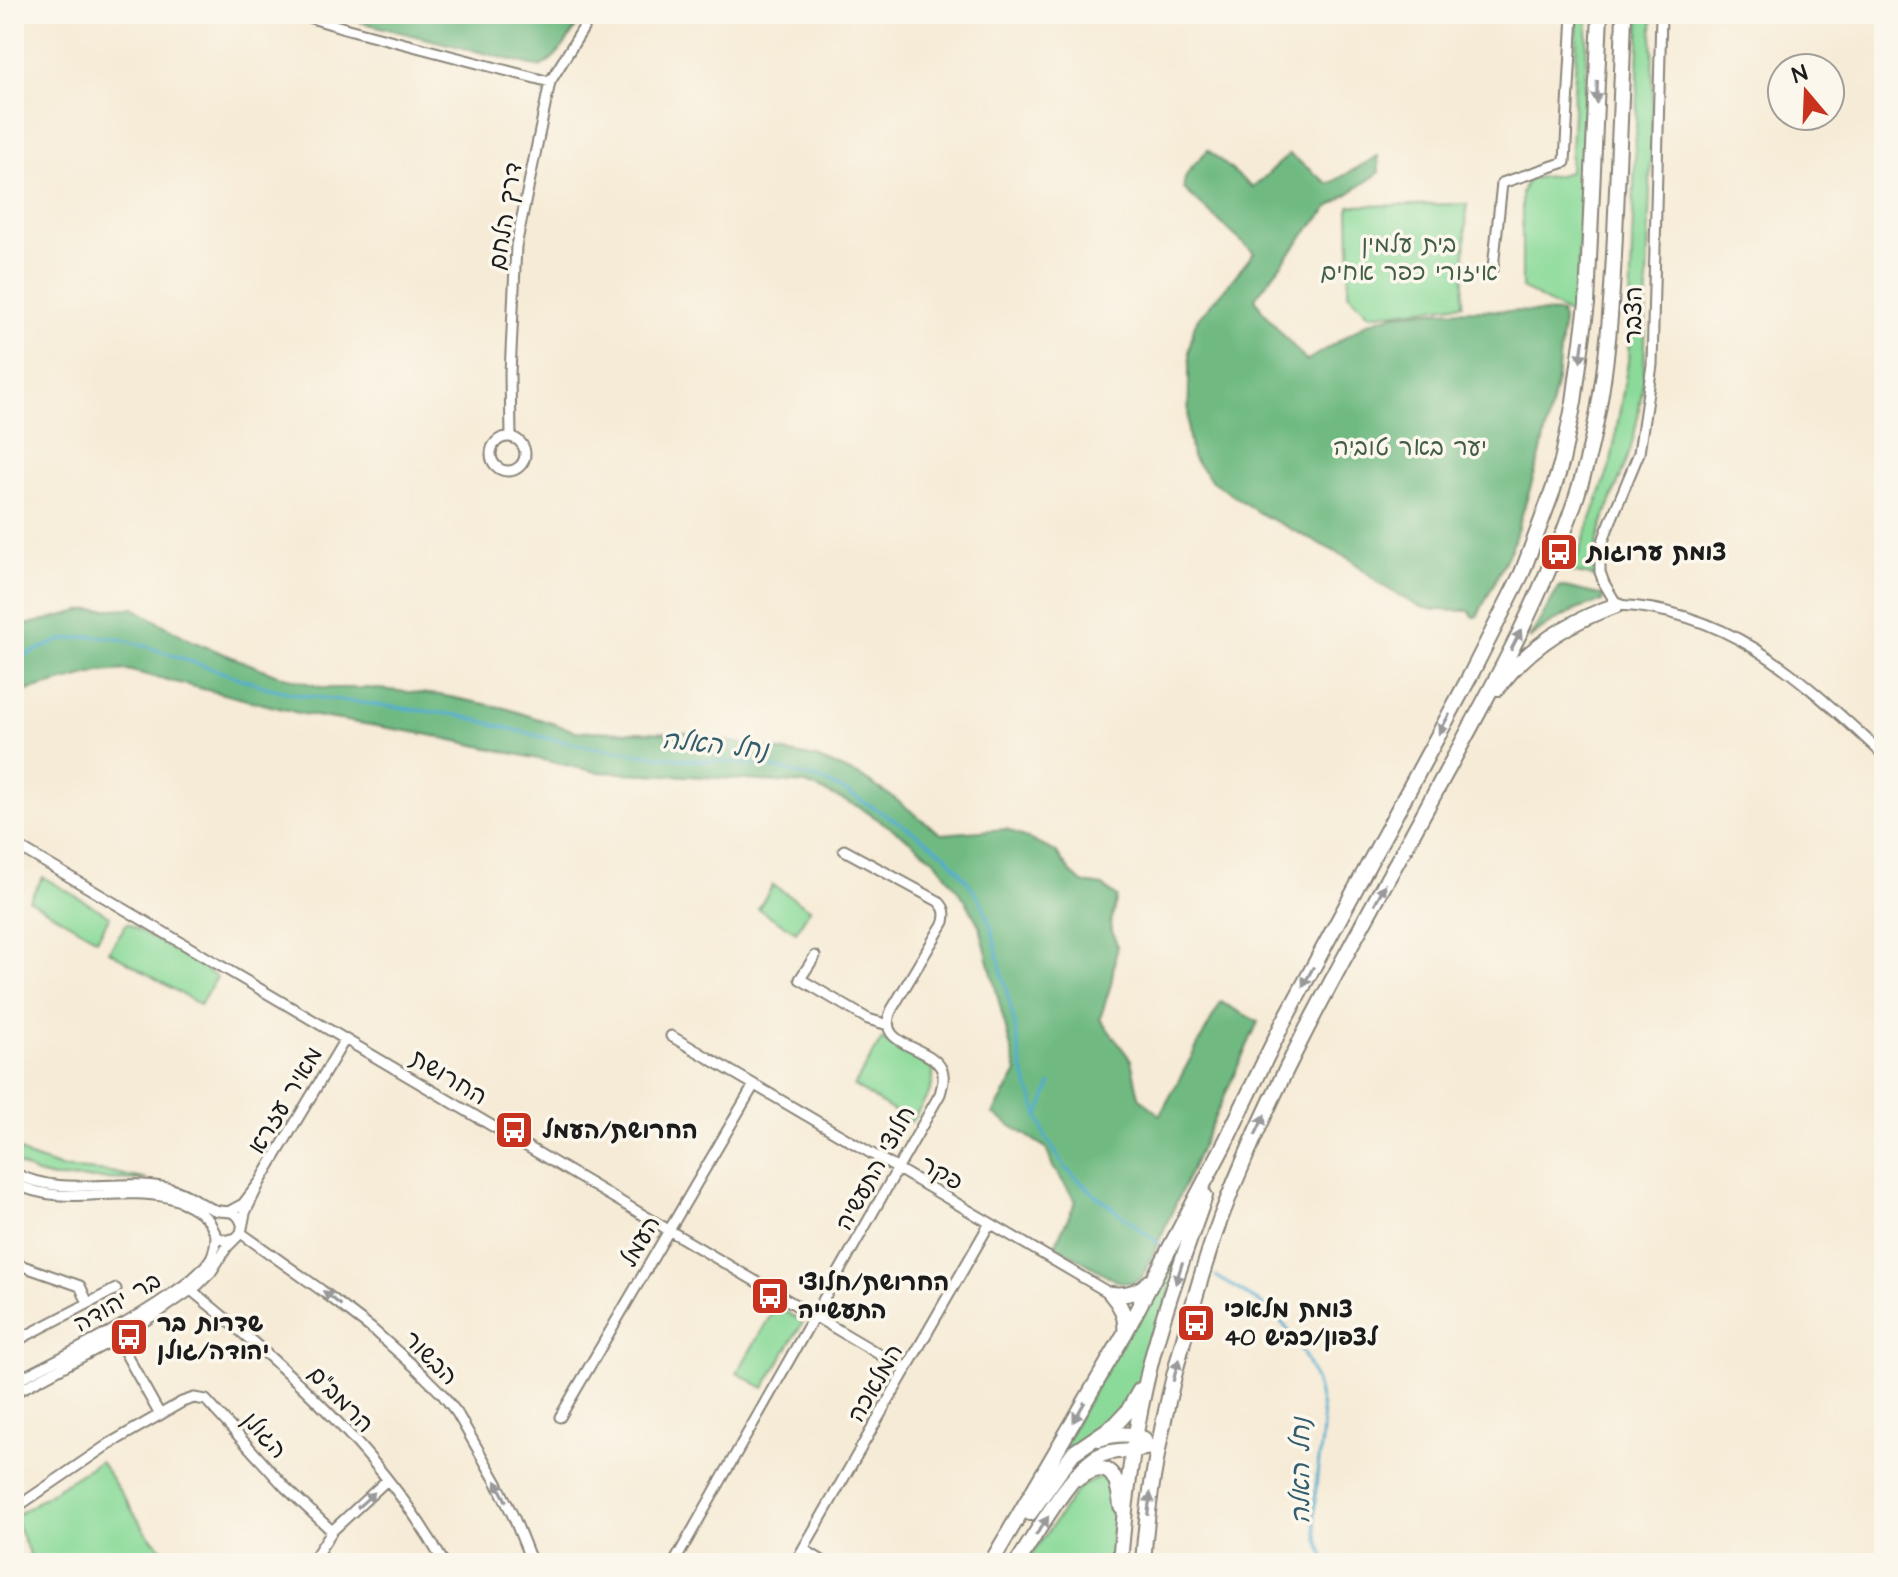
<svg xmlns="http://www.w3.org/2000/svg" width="1898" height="1577" viewBox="0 0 1898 1577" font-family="'Architects Daughter','Playpen Sans Hebrew',sans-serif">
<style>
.green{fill:#8bda9a;stroke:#547b5b;stroke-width:2}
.forest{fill:#70ba82;stroke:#466b4f;stroke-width:2}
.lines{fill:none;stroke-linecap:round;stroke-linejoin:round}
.stream{stroke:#51accf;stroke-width:3}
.minor-casing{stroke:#898479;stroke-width:13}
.highway-casing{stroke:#898479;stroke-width:18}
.minor{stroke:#fff;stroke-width:9}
.highway{stroke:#fff;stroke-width:14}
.oneway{fill:#999}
.labels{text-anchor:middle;stroke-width:7;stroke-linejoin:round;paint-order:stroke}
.street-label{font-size:24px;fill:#1c1c1c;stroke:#fbf7ec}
.park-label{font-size:24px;fill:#435e48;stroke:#fbf7ec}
.poi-label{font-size:24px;font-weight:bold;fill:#1c1c1c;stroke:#fbf7ec;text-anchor:start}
.water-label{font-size:26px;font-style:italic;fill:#345d6d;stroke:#fbf7ec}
</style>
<rect width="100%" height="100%" fill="#fbf7ec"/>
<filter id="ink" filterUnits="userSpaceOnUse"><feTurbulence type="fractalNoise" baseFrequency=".0125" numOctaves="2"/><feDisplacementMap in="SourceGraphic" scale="16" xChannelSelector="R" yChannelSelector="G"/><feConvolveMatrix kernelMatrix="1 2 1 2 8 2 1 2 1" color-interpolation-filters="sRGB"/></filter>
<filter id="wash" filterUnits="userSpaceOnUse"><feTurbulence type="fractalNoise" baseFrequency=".006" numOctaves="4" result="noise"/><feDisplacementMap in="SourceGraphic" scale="32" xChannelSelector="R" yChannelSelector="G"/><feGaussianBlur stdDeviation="1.8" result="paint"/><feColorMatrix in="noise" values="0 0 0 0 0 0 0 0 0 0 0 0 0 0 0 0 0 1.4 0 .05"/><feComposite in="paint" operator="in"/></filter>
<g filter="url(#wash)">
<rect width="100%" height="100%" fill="#f6ebd6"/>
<path class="green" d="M1578,14h10l-10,256 -6,46 -50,-28v-94c1,-4 3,-11 6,-13 8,-7 30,-2 42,-10z
M1640,14h12l1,79 -9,283c-4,27 -7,54 -16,81 -14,42 -35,74 -34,120l-22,-5 39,-109 17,-101z
M1467,204l-4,100 -93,11 -22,-22 2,-43 -1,-44z
M43,877l67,39 -13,23 -68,-39z
M773,885l37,24 -14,23 -38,-23z
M127,923l90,54 -17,28 -91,-54z
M882,1039l50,30c6,18 -12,38 -21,53l-57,-36z
M14,1146l14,10 33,12 50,4 36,8 -94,-2 -16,-4 -23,-12z
M1179,1239l7,2 -44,139 -17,29 -83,73z
M776,1306l27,16 -39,66 -27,-15z
M100,1461l49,75 28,27h-144l-19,-46z
M1100,1476l7,2 8,20v14l-5,51h-84l51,-73 6,-5z"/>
<path class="forest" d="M362,14h222c-12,18 -24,45 -45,53l-179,-45z
M1208,150l45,38 36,-34 40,30 49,-28 1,17 -50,34 -24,27 -50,64 8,14 43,49 62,-38 27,-9 30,-3 58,-1 78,3 2,7 -6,60 -17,76 -28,91 -35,70h-3l-5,-6 -35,-1 -16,-4 -35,-20 -33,-27 -91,-46 -47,-32 -20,-24 -4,-25 1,-50v-32l5,-23 4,-9 25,-27 31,-38 -70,-64c-2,-16 14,-28 24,-39z
M1560,586l44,10 -2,6c-28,6 -51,19 -73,37z
M134,608l60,34 81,32 49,14h43l73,7 65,13 71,23 110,2 130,25 44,18 34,22 47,36 66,-5 49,23 17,23 10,8 20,3 14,11 -7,28 7,20 -6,39 -11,35 31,41 8,37 21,18 61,-113 37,20 -116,256 -11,5 -14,-2 -62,-36 21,-44 -23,-34 -7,-19 -53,-34 24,-42 -37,-145 -14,-26 -31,-41 -27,-21 -49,-32 -43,-19 -10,-4 -117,-8 -92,-4 -172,-38 -122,-20 -176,-44 -28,2 -85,22v-63l15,-7 56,-14z"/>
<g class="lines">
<path class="stream" d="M14,660l47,-20 31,-4 23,2 27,7 124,42 33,8 158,20 89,23 49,10 86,11 59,4 40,6 41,11 24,11 63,37 38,27 22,27 14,21 9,24 23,94 8,47 23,67 20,33 33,29 63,48
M1038,1118l13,-34
M1216,1276c15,10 32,18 47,29 34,26 59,75 60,119 0,14 -3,29 -5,43 -4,37 -8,62 9,96"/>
</g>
</g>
<g filter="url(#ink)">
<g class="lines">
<g class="minor-casing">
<path id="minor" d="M298,14l50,15 202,53
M1661,14l-9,351 -13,88 -32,77 -6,17 -1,14v11l4,11 13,22c116,5 186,76 267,150
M1493,268l9,-85 63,-21 8,-148
M511,437l-1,-64 6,-127 34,-164 42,-68
M491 454a17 17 0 1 1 34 0a17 17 0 1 1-34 0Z
M14,844l892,526
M815,956l-15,23 68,40 20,6
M671,1036l440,258
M14,1173c50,26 102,4 153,15 17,3 30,14 45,21 14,6 24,-3 30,15
M14,1183c48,25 102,3 153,14 14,3 32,12 42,24 3,5 5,12 9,16 6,5 12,3 18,1
M230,1211l13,-7 17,-22 85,-143
M241,1233l80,57 51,39 44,39 26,26 15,19 40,70 17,35 18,45
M14,1263l66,23 8,17
M188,1282l3,8c96,78 192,164 253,273
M117,1338l43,77
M14,1342l102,-53
M14,1382c53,-28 107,-53 156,-87 15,-10 31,-21 41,-37 4,-8 5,-15 5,-24
M14,1393l103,-55 39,-24 42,-29 13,-13 16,-25 14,-14 4,-20 15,-31
M560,1417l194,-332
M14,1509l95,-65 73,-42 12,-4 12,2 79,87 47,44
M803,1549l23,14
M311,1563l21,-32 55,-51
M674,1563l266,-469c2,-7 5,-17 2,-24 -11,-26 -69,-22 -50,-61l52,-87c2,-10 1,-14 -6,-21l-94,-51
M795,1563l195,-340"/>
</g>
<g class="highway-casing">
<path id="highway" d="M1498,688c29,-40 72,-67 119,-83
M1111,1294c15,2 27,-1 38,-12
M1111,1294c10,11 16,24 14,39
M1099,1439c15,-5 31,-7 45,0
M1079,1478c30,-21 39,-2 42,28
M1030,1513l43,-60 43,-29 12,-13 12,-21
M991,1563l134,-230 98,-186 59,-122 187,-347 53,-105 31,-83 9,-29 12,-59 13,-98 13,-290
M1017,1563c18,-27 57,-97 84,-108 11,-5 21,-4 31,-5 9,-1 17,-3 25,-4
M1120,1563c5,-64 14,-130 29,-193 14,-59 36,-117 56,-174
M1143,1563c4,-64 16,-125 31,-187 14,-54 28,-107 47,-159 57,-149 140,-288 216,-428 51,-94 105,-189 139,-291 31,-92 36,-190 40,-286 3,-66 6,-132 8,-198"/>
</g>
<use href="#minor" class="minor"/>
<use href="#highway" class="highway"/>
</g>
<defs><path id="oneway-solid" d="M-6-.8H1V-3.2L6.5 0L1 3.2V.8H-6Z" transform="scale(2)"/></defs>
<g class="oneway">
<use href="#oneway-solid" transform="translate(1597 92) rotate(92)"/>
<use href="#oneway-solid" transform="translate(1582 351) rotate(98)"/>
<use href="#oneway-solid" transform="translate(1516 640) rotate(-63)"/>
<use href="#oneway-solid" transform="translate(1444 724) rotate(118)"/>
<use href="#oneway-solid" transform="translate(1380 894) rotate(-62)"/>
<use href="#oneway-solid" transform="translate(1308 977) rotate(118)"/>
<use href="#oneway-solid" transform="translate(1260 1125) rotate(-65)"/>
<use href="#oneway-solid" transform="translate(1179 1273) rotate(108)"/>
<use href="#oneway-solid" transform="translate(332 1298) rotate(-142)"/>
<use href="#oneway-solid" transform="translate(1176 1370) rotate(-76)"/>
<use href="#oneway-solid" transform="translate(1079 1412) rotate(120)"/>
<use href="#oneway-solid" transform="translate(501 1491) rotate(-117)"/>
<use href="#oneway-solid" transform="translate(366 1500) rotate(-42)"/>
<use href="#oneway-solid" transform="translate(1149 1504) rotate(-83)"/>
<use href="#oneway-solid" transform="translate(1042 1526) rotate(-56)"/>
</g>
</g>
<defs>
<g id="bus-square" transform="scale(2)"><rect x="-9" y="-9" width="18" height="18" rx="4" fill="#c8321e" stroke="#fbf7ec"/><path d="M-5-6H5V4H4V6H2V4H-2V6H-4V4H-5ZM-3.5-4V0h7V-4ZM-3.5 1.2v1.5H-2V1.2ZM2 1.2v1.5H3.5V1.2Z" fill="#fff"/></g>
</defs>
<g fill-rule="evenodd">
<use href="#bus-square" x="1559" y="552"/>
<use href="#bus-square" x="514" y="1130"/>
<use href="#bus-square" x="770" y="1296"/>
<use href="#bus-square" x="1196" y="1323"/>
<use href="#bus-square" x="129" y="1337"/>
</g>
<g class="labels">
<g class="street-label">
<text transform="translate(505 216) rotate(-81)" y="8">דרך הלחם</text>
<text transform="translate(1633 315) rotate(-89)" y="8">הצבר</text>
<text transform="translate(449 1077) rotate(31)" y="8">החרושת</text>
<text transform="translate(285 1100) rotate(-59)" y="8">מאיר עזרא</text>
<text transform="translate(875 1168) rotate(-61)" y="8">חלוצי התעשיה</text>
<text transform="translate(942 1173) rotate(30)" y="8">פקר</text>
<text transform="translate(640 1241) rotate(-60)" y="8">העמל</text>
<text transform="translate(117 1302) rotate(-30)" y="8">בר יהודה</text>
<text transform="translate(431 1358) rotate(45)" y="8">הבשור</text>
<text transform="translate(875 1383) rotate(-60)" y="8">המלאכה</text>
<text transform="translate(341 1399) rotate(46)" y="8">הרמב"ם</text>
<text transform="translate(265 1435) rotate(48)" y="8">הגולן</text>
</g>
<g class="park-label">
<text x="1409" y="252">בית עלמין<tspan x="1409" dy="28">איזורי כפר אחים</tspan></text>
<text x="1410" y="455">יער באר טוביה</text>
</g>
<g class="poi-label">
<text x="1587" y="560">צומת ערוגות</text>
<text x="542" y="1138">החרושת/העמל</text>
<text x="798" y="1290">החרושת/חלוצי<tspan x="798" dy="28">התעשייה</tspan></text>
<text x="1224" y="1317">צומת מלאכי<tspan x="1224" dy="28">לצפון/כביש 40</tspan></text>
<text x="157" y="1331">שדרות בר<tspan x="157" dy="28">יהודה/גולן</tspan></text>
</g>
<g class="water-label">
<text transform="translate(715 744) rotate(6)" y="9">נחל האלה</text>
<text transform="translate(1300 1471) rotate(-90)" y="9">נחל האלה</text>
</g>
</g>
<rect width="1898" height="1577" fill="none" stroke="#fbf7ec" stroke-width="48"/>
<g transform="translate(1806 92) rotate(341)"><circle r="38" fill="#fbf7ec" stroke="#a29f99" stroke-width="2"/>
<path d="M0-6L14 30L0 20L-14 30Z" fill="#c8321e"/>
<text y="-12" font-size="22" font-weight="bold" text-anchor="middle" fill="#1c1c1c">N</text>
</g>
</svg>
